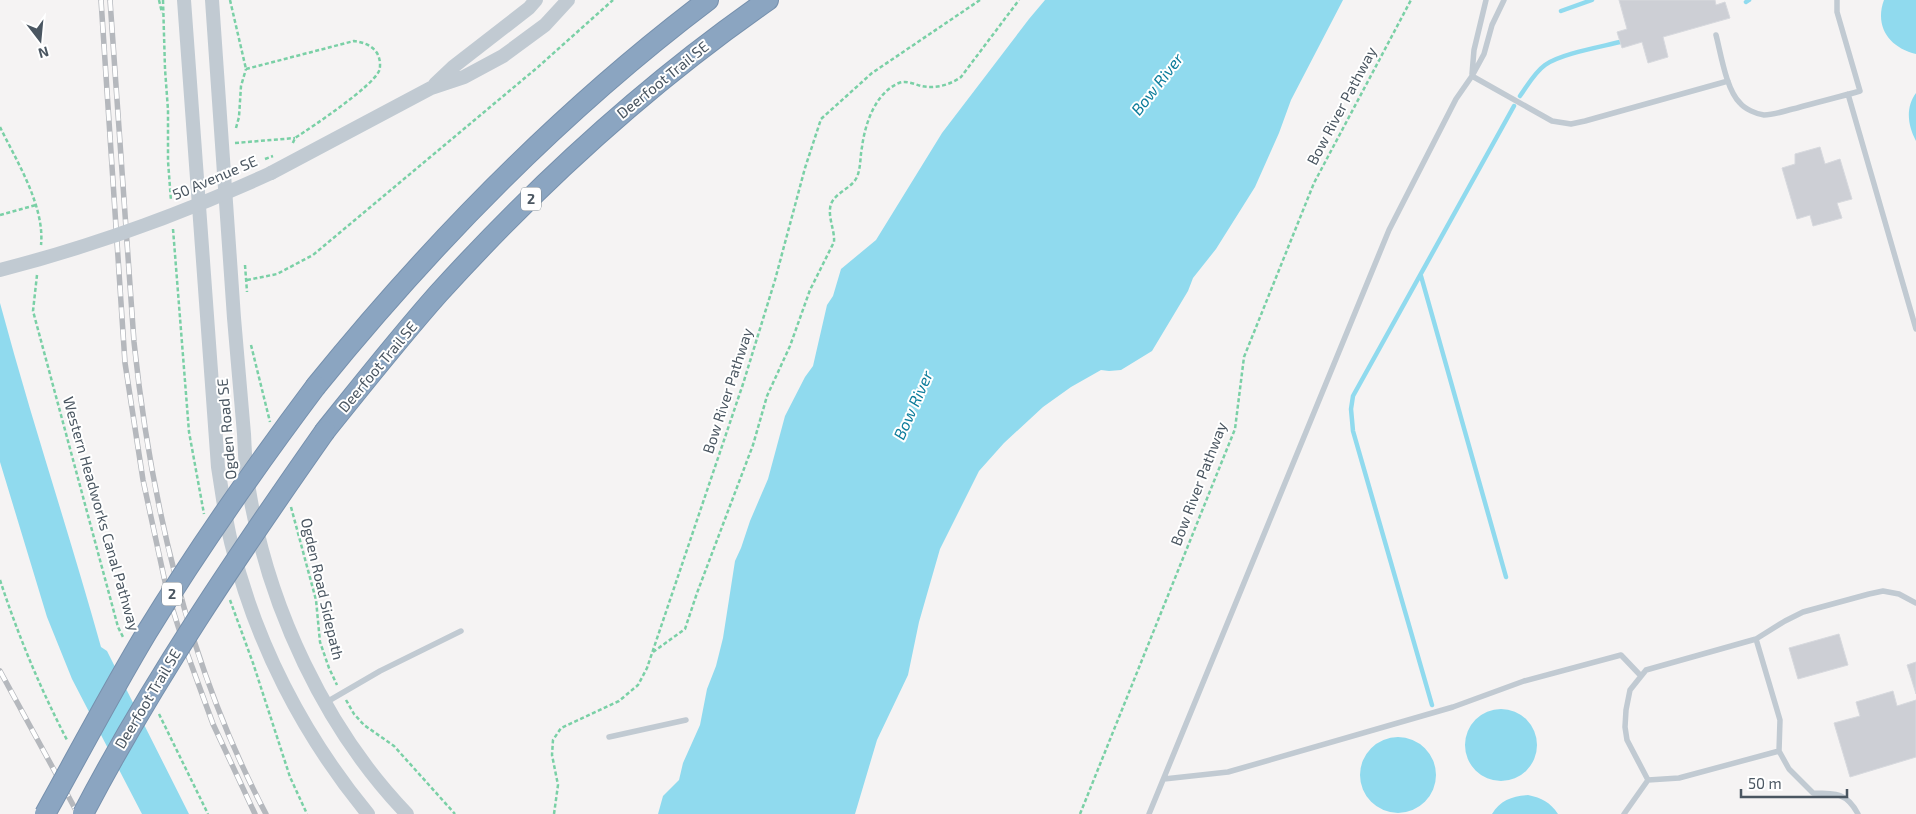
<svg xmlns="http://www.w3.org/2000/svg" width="1916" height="814" viewBox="0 0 1916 814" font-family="'Exo 2',sans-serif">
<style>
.water{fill:#90daee}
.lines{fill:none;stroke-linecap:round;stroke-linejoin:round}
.stream{stroke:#90daee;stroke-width:4.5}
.building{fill:#cdcfd5;stroke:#d7d9de}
.motorway-casing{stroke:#7690ad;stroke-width:22}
.path{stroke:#7ad0a6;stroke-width:2.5;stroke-dasharray:4 2.5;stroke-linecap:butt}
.service{stroke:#c1cad2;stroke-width:5.5}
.tertiary{stroke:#c1cad2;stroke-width:14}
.motorway{stroke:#8ba5c1;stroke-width:20}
.rail-casing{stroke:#b5b8bd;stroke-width:5.5}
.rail{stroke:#fff;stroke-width:4;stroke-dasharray:11;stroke-linecap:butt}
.motorway-bridge-casing{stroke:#7690ad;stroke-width:22;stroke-linecap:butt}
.path-bridge{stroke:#7ad0a6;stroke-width:2.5;stroke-dasharray:4 2.5;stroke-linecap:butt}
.tertiary-bridge{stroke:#c1cad2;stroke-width:14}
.motorway-bridge{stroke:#8ba5c1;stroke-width:20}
.labels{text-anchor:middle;stroke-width:4;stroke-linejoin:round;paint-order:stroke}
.shield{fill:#fff;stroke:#808990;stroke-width:1}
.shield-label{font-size:14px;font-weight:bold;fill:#4a5661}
.street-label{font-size:15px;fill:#4a5661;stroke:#fff}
.water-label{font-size:16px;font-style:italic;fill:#0c7c9b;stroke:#fff}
</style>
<rect width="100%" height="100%" fill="#f5f3f3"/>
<path class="water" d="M1045,0h298l-52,100 -12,33 -24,54 -39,62 -23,29 -5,13 -36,60 -31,19 -12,1 -8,-1 -30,17 -28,20 -39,36 -25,28 -39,78 -21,73 -11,53 -31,65 -22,74h-197l5,-18 16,-16 4,-17 17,-38 7,-36 9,-23 7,-28 12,-77 6,-13 9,-27 18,-42 17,-63 20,-39 8,-11 14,-61 6,-9 8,-27 35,-29 66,-107 87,-114z
M1884,0h32v54c-26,-6 -42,-27 -32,-54z
M1916,93v48c-8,-15 -11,-33 0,-48z
M0,303c31,116 69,229 101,344l6,4 82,163h-47l-70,-135 -25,-62 -47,-155z
M1465 745a36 36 0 1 1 72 0a36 36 0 1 1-72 0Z
M1360 775a38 38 0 1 1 76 0a38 38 0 1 1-76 0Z
M1528,795c14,3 22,7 30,19h-66c8,-14 21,-18 36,-19z"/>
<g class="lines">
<path class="stream" d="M1746,2l3,-2
M1561,11l31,-11
M1520,96c8,-11 14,-23 25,-31 15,-11 55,-18 75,-23
M1421,276l85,301
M1432,705l-79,-274 -2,-22 2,-13 161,-290"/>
</g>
<path class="building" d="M1619,0h96l1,5 9,-3 5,16 -67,19 5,20 -20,6 -6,-21 -20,6 -5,-16 10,-3z
M1820,147l5,17 15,-5 12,40 -15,4 5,15 -29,8 -3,-11 -13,4 -15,-51 13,-4v-10z
M1839,634l9,31 -50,14 -9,-31z
M1916,662v32l-9,-29z
M1893,691l4,15 19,-6v57l-66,20 -16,-54 26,-7 -4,-14z"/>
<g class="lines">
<g class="motorway-casing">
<path id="motorway" d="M316,386c116,-143 245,-275 392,-386
M325,431c37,-46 74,-93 113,-137 99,-109 209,-210 330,-294"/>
</g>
<path class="path" d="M159,0l3,13
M163,0l2,69 3,41v51l3,40
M230,0l16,69
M246,69l108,-28c8,1 18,4 23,12 3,5 4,13 2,18 -7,16 -67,56 -84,67l-3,7
M0,127c16,33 45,79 41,118
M236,128l3,-11 2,-31 5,-17
M235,143l60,-5
M0,215l36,-10
M173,229l16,203 15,82
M245,265l2,27
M37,275l-4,36 85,316 6,12
M247,280l30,-6 36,-19 225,-188 75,-67
M251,345l19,77
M291,507l25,93 4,42 9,26 8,17
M0,580c18,55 40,108 67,160
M230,600l23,63 37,114 17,37
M653,652l32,-23 12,-36 56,-148 14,-49 23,-50 20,-56 24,-48c1,-12 -7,-26 -3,-38 5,-12 20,-15 26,-27 4,-10 3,-20 5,-30 3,-23 13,-54 37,-64 7,-3 15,1 22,3 14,3 29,-1 40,-9l58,-77
M346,700l8,14 10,11 30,21 61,68
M159,714l49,100
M554,814l4,-29 -6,-30 1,-15 8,-12 58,-27 19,-16 9,-17 96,-284 32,-104 30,-112 16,-49 51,-46 108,-73
M1080,814l155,-385 9,-72 70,-174 97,-183"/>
<path class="service" d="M1716,35c5,19 10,54 24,68 5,6 16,11 24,12 11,0 23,-5 33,-7 21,-6 42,-11 63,-17l-23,-79v-12
M1472,74l2,-24 12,-50
M1472,76l80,45 19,3 14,-3 143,-40
M1848,94l68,235
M1756,639l24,81 -1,31 10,18 24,24c23,0 34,0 45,21
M325,703l55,-32 81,-40
M609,737l77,-17
M1164,779l64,-7 225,-65 71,-26 97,-26 20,21
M1648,780l-21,-40 -2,-13 1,-17 4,-20 16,-20 110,-31 29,-18 18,-9 66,-18 14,-3 16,3 17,9
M1648,780l31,-2 100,-27
M1149,814l240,-584 67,-131 16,-23 12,-22 8,-29 12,-25
M1624,814l24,-34"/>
<path class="tertiary" d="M184,0l34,467c4,24 7,50 13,75 24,100 72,193 137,272
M212,0c8,106 14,212 22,318 3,39 7,77 10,116 1,18 1,37 5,56 19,116 76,239 158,324
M435,84l18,-17 76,-59 7,-8
M271,173l160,-85 33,-11 39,-21 42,-31 23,-25"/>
<use href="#motorway" class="motorway"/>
<g class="rail-casing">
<path id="rail" d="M101,0l24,363 18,117 24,111 16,51 30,82 42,90
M110,0l24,342c17,163 55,326 132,472
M0,671l78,143"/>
</g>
<use href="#rail" class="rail"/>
<g class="motorway-bridge-casing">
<path id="motorway-bridge" d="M45,814c34,-61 66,-122 102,-182 52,-85 109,-166 169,-246
M83,814c70,-134 155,-259 242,-383"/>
</g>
<path class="path-bridge" d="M265,159l8,-3"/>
<path class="tertiary-bridge" d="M0,270c93,-24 184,-57 271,-97"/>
<use href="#motorway-bridge" class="motorway-bridge"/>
</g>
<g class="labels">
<g class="shield">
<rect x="521" y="187.5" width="20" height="23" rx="4"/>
<rect x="162" y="582.5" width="20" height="23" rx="4"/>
</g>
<g class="shield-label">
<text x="531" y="204">2</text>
<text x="172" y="599">2</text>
</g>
<g class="street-label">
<text transform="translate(663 80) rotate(-39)" y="5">Deerfoot Trail SE</text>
<text transform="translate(1342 106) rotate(-62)" y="5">Bow River Pathway</text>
<text transform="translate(215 178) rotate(-23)" y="5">50 Avenue SE</text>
<text transform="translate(378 367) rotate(-50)" y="5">Deerfoot Trail SE</text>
<text transform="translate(728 391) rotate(-72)" y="5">Bow River Pathway</text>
<text transform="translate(227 429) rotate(-95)" y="5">Ogden Road SE</text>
<text transform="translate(1199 484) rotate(-69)" y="5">Bow River Pathway</text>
<text transform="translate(101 514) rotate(74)" y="5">Western Headworks Canal Pathway</text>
<text transform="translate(322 589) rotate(77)" y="5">Ogden Road Sidepath</text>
<text transform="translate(148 699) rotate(-59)" y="5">Deerfoot Trail SE</text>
</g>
<g class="water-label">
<text transform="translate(1157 84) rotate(-52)" y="6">Bow River</text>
<text transform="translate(913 405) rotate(-66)" y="6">Bow River</text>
</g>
</g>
<g transform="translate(40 40) rotate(164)" stroke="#ffffff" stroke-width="4" paint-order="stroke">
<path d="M0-4L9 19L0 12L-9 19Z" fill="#4a5661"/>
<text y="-8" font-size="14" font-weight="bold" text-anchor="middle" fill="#4a5661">N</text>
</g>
<path d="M1741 789v8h106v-8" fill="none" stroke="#4a5661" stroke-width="2.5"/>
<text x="1748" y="789" font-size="15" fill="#4a5661" stroke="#ffffff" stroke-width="4" paint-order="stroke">50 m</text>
</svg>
